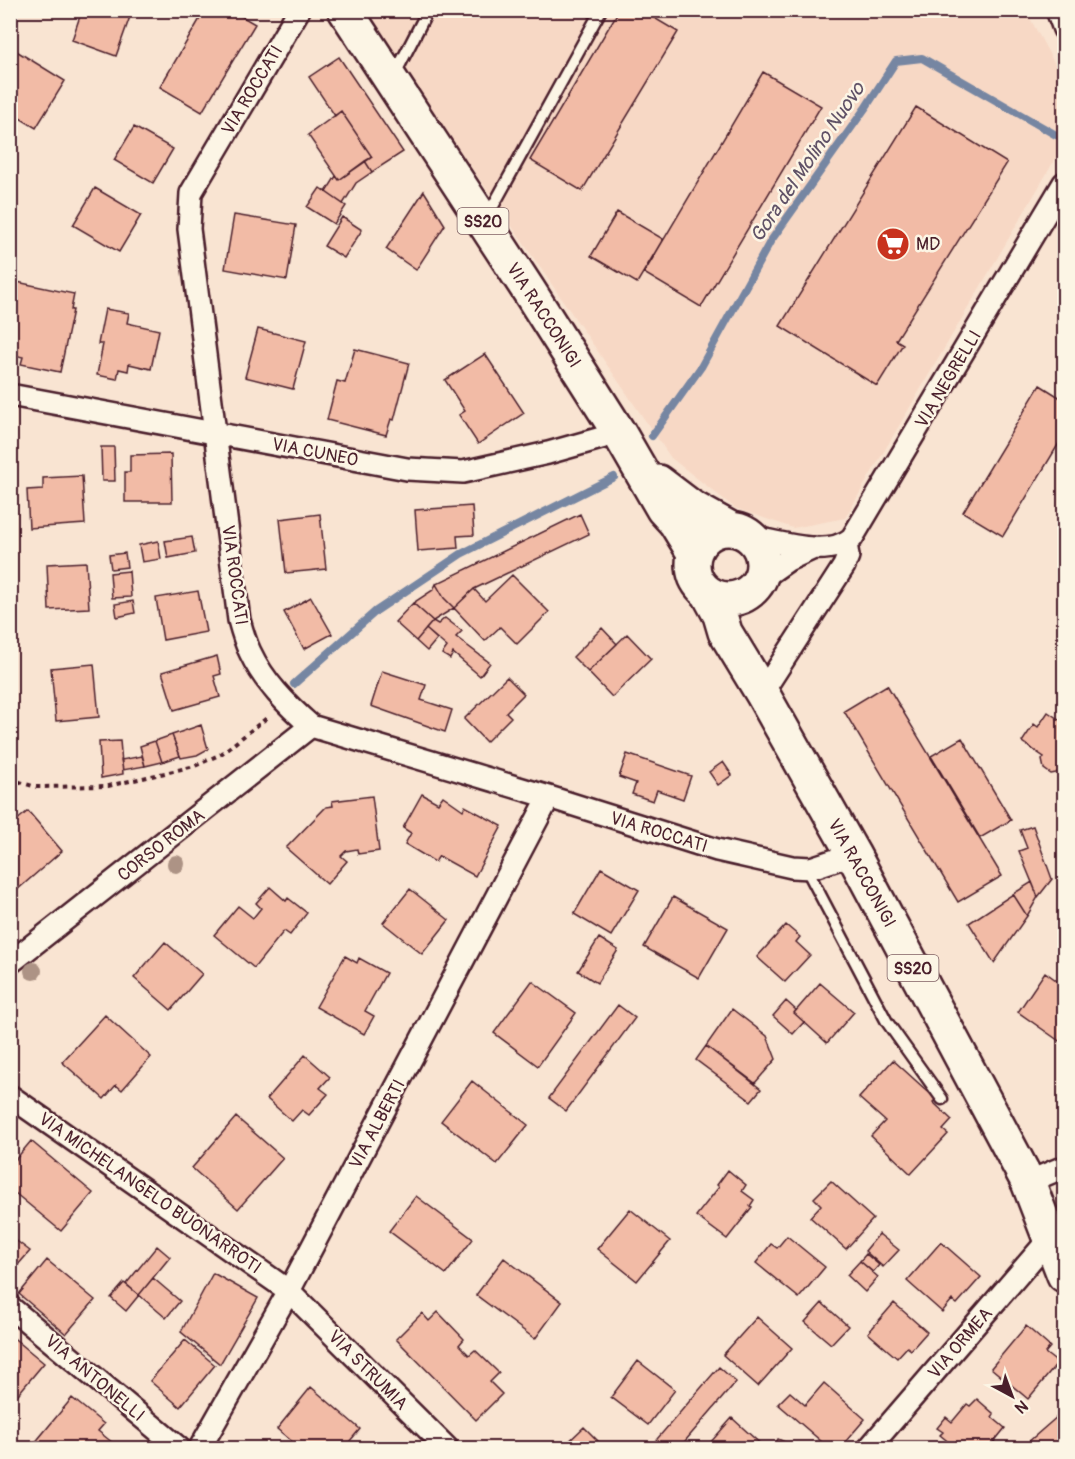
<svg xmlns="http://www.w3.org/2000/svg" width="1075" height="1459" viewBox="0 0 1075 1459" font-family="Pangolin,sans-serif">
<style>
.built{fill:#f7d8c5}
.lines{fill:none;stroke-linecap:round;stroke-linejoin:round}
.stream{stroke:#7686a2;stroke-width:8}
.building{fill:#f2bba6;stroke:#4a1f2b;stroke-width:1.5}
.service-casing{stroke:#4a1f2b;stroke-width:15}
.minor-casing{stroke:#4a1f2b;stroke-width:26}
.primary-casing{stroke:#4a1f2b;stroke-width:38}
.path{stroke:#4a1f2b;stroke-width:4;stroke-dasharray:4.5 4.5;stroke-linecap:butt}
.service{stroke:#fcf5e5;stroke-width:10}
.minor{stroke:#fcf5e5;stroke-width:21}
.primary{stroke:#fcf5e5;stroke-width:33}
.tree{fill:#ad9385}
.labels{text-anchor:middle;stroke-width:5;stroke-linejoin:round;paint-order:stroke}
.shield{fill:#fcf5e5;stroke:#7f5f63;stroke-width:1.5}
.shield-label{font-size:16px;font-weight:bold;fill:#4a1f2b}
.street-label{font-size:18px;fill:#4a1f2b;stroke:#fcf5e5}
.poi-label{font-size:18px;fill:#4a1f2b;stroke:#fcf5e5;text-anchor:start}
.water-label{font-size:20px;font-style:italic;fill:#605267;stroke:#fcf5e5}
</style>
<rect width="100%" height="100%" fill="#f9e4d2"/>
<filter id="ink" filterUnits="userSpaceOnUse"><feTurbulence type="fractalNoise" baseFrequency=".0167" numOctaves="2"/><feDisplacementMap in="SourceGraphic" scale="12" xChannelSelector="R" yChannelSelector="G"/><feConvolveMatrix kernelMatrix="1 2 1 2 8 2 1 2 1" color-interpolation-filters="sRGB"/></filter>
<g filter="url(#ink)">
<path class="built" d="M364,11h662l31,57 7,36v40l-219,374 -52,10 -58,-20 -64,-50z"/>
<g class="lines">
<path class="stream" d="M652,436l49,-69 69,-125 96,-135 30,-46 26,-3 134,77
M294,684l82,-73 85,-57 153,-77"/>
</g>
<path class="building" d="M82,10h64l-1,5 -13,-4 -16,45 -44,-16z
M205,10h26l24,14 -53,88 -42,-25z
M619,10h22l37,22 -96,159 -52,-31z
M10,47l55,34 -29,47 -26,-16z
M339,57l64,95 -31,20 -7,-11 7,-4 -31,-46 -6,5 -26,-39z
M763,72l58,34 -120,201 -57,-34z
M916,107l91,56 -111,177 7,4 -26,42 -97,-60z
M341,111l31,46 -33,23 -31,-45z
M134,127l39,22 -20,34 -39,-23z
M365,161l7,11 -16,11 -13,21 -17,-12 10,-16 3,4z
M95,188l46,27 -22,37 -46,-27z
M320,188l26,18 -12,18 -27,-17z
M424,191l21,34 -29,45 -30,-21z
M617,212l46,27 -26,44 -46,-27z
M234,215l62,10 -9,55 -62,-11z
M342,217l20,13 -18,28 -20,-12z
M17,282l57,12 -3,16h2l-13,62 -39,-8 2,-7 -13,-3v-43z
M105,309l24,4 -2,10 32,7 -8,39 -22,-5 -1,7 -9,-2 -2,10 -20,-4 6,-31h-5z
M258,329l48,12 -13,48 -48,-12z
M355,349l54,14 -15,57 -3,-1 -5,16 -59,-15 10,-39 8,2z
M485,354l39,59 -46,31 -19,-29 6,-4 -20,-31z
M1040,385l24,15v35l-61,101 -40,-24z
M101,447h13l1,34h-13z
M171,454l1,48h-47v-30h5v-17z
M82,476l3,48 -56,4 -2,-38 16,-1v-11z
M472,506l2,29 -17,1 1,12 -40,3 -3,-41z
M320,514l6,55 -40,4 -6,-54z
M580,514l9,20 -115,55 -20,19 -10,-10 -8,-14z
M192,537l3,16 -27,5 -3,-17z
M158,541l3,18 -19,3 -3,-17z
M125,553l2,14 -16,2 -2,-14z
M86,562l3,46 -40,2 -2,-46z
M129,571l2,26 -19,1 -2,-25z
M512,575l37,37 -32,32 -17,-17 -15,14 -31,-33 20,-19 11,12z
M436,584l8,14 10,10 -21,13 -20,-18 20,-13z
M198,591l8,41 -43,8 -7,-42z
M311,597l21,37 -28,15 -20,-37z
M133,601l2,12 -18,4 -2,-13z
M413,603l20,18 -17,20 -21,-19z
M445,618l17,13 -6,6 34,26 -10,13 -27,-23 -3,6 -8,-5 5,-7 -21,-18 7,-8 5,3z
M602,628l15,16 -29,28 -15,-15z
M426,629l11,10 -10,12 -11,-10z
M627,634l24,25 -39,38 -24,-25z
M217,656l4,18 -7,2 6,21 -46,13 -12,-38z
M94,664l5,53 -43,4 -5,-53z
M382,671l44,14 -5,15 31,10 -7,22 -74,-26z
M507,677l17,17 -18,18 5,5 -25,25 -22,-23z
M887,685l115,191 -44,26 -114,-191z
M1048,712l16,11v43l-8,7 -5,1 -7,-5 -2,-9 2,-3 -22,-15 12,-18 4,3z
M201,725l7,24 -11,6 -16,3 -9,-23z
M172,735l8,21 -18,6 -7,-21z
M962,738l49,82 -31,18 -49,-82z
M120,741l3,33 -22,4 -2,-36z
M155,741l7,21 -17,4 -5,-20z
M627,754l64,22 -8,23 -26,-9 -4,11 -21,-7 4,-11 -17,-6z
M142,756l3,10 -22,4 -2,-10z
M723,762l9,13 -14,10 -9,-13z
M422,794l16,9 5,-7 20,14 2,-4 37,20 -27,50 -36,-20 -4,6 -30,-18 6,-11 -8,-5z
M372,796l7,55 -21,3 -1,-5 -11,2 -5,5 6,5 -20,23 -41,-36 40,-41 7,-1 -1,-5z
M28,811l34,40 -52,45v-70z
M1033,826l19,53 -14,18 -19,-46 8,-3 -7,-18z
M601,868l38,22 -28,46 -37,-22z
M1032,882l6,15 -11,19 -14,-22z
M270,887l16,14 2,-3 19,15 -17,22 -6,-4 -30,37 -40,-33 24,-29 15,12 8,-10 -5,-5z
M410,889l39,31 -27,34 -39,-31z
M1013,894l14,22 -33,47 -25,-40z
M673,897l55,31 -29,50 -55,-31z
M786,925l14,12 -4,5 14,13 -25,27 -28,-25z
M599,938l19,12 -21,33 -19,-12z
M165,942l37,32 -31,36 -37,-32z
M345,956l12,7 2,-5 27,15 -21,38 9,5 -10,18 -48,-27z
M1045,972l19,14v53l-2,4 -44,-31z
M532,981l44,32 -38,53 -44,-33z
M820,983l34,29 -27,31 -33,-30z
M786,1001l10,9 -2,3 10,9 -11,12 -20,-18z
M618,1005l17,13 -69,93 -17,-13z
M732,1009l35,27 9,23 -21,24 -49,-37z
M105,1015l46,42 -29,33 -6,-5 -12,14 -42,-37z
M706,1046l55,43 -10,12 -55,-41z
M305,1055l25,22 -10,11 8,6 -19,21 -7,-5 -10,11 -25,-22z
M893,1060l43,39 -3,3 19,18 -9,10 5,4 -37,40 -40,-38 14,-15 -26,-23z
M472,1081l56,44 -31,39 -56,-43z
M236,1117l47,41 -45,51 -46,-41z
M31,1141l62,52 -32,38 -51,-42v-23z
M728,1170l18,15 -4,6 12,9 -4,6 2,1 -25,32 -31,-23 23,-29 -2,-2z
M831,1181l42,38 -27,30 -36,-32 11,-12 -7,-7z
M416,1196l57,43 -27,35 -57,-43z
M630,1209l40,32 -33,40 -40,-32z
M879,1234l20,16 -16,17 -18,-16z
M10,1236l20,15 -20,23z
M787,1236l38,31 -26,31 -43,-35 15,-19 6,4z
M941,1242l40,35 -24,27 -5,-4 -10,12 -35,-31z
M157,1246l13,11 -31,38 -13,-11z
M866,1254l13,11 -6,7 -13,-11z
M504,1258l58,44 -27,37 -59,-44z
M47,1260l48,40 -29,34 -47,-40z
M860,1261l18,16 -13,15 -18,-17z
M213,1273l45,25 -38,66 -39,-32z
M153,1278l27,23 -14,17 -27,-23z
M124,1283l15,12 -13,16 -15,-13z
M822,1303l26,23 -17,18 -26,-22z
M894,1303l33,29 -16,18 -4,-3 -10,11 -29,-25z
M438,1312l26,27 -5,6 10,10 6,-5 24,23 -9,9 12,12 -26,26 -80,-81 26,-26 7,8z
M757,1317l35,31 -34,38 -35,-31z
M1026,1326l24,21 -5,6 13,10 -30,36 -37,-31z
M10,1335l34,28 -30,36 -4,-3z
M185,1340l30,25 -35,42 -30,-26z
M638,1361l37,29 -27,35 -37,-28z
M719,1367l17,15 -57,66h-25l-3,-2z
M824,1383l41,36 -25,29 -3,-3 -4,3h-4l-51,-44 12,-12 15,13z
M311,1387l49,42 -16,19h-44l-23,-19z
M72,1398l32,26 -6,7 15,12 -4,5h-70l-5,-4z
M977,1399l17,15 -2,3 13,11 -16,20h-33l-16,-13 3,-3 -6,-4 9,-11 6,5 15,-18 3,2z
M1058,1416l6,7v25h-32l-5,-5z
M732,1418l33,30h-50l-6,-4z
M584,1427l21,21h-43z
M778,1439l20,9h-25z"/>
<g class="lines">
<g class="service-casing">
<path id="service" d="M394,76l34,-66
M487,217l114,-207
M806,868l81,154 55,77"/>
</g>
<g class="minor-casing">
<path id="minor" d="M299,10l-108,183 -2,36 50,391c3,11 6,22 11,32 14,30 37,53 61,74l238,71 168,53 75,17 19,1 42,-14
M1057,10l7,19
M10,395l397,74 56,3 85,-19 71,-20
M751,537c29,5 77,22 101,1l212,-355
M758,581l30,-21 26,-12
M762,693l82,-127 4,-10 -2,-13
M10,963l301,-237
M10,1096l279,195 158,157
M1028,1182l36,-15
M10,1307l169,141
M200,1448l89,-157 260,-494
M869,1448l181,-210"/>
</g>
<g class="primary-casing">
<path id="primary" d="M345,10l184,281 90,142 44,76 12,13 19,31
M658,482l33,25 38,21
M693 564a35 35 0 1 1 70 0a35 35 0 1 1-70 0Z
M708,593l12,22 5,17 37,61 91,161 175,328 36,93"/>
</g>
<path class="path" d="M10,779l26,8 72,-1 87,-20 26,-12 47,-37"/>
<use href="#service" class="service"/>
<use href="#minor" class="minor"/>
<use href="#primary" class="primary"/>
</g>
<g class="tree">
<circle cx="176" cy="864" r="9"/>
<circle cx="33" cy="971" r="9"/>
</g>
</g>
<defs>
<g id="supermarket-disc" transform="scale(1.725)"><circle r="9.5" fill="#c8321e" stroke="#fcf5e5"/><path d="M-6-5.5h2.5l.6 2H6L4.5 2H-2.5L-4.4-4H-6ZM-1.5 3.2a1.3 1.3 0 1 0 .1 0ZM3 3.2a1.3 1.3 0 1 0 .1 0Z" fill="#fff"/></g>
</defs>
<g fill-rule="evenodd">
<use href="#supermarket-disc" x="893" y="244"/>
</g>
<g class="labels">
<g class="shield">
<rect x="457.5" y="208" width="51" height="26" rx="4.5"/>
<rect x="887.5" y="955" width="51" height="26" rx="4.5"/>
</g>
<g class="shield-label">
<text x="483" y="227">SS20</text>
<text x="913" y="974">SS20</text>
</g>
<g class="street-label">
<text transform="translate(252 90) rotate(-59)" y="6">VIA ROCCATI</text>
<text transform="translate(544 315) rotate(57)" y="6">VIA RACCONIGI</text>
<text transform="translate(948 379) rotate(-59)" y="6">VIA NEGRELLI</text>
<text transform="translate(315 452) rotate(11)" y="6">VIA CUNEO</text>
<text transform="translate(235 575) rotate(82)" y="6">VIA ROCCATI</text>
<text transform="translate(659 832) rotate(17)" y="6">VIA ROCCATI</text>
<text transform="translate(161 845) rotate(-38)" y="6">CORSO ROMA</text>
<text transform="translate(862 873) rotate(61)" y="6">VIA RACCONIGI</text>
<text transform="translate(377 1124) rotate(-62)" y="6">VIA ALBERTI</text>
<text transform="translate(150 1193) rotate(35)" y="6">VIA MICHELANGELO BUONARROTI</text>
<text transform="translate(960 1343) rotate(-49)" y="6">VIA ORMEA</text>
<text transform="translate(368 1370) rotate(45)" y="6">VIA STRUMIA</text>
<text transform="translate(95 1378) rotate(40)" y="6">VIA ANTONELLI</text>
</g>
<g class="poi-label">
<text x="916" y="250">MD</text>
</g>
<g class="water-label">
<text transform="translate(807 162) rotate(-56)" y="7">Gora del Molino Nuovo</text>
</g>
</g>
<rect width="1075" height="1459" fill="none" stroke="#fcf5e5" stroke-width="36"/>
<rect x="18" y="18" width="1039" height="1423" fill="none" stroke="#4a1f2b" stroke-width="2" filter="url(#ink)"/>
<g transform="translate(1012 1396) rotate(139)" stroke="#fcf5e5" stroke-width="4.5" paint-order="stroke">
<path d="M0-4.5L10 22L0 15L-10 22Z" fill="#4a1f2b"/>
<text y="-9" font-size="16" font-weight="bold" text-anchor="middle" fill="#4a1f2b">N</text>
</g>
</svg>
